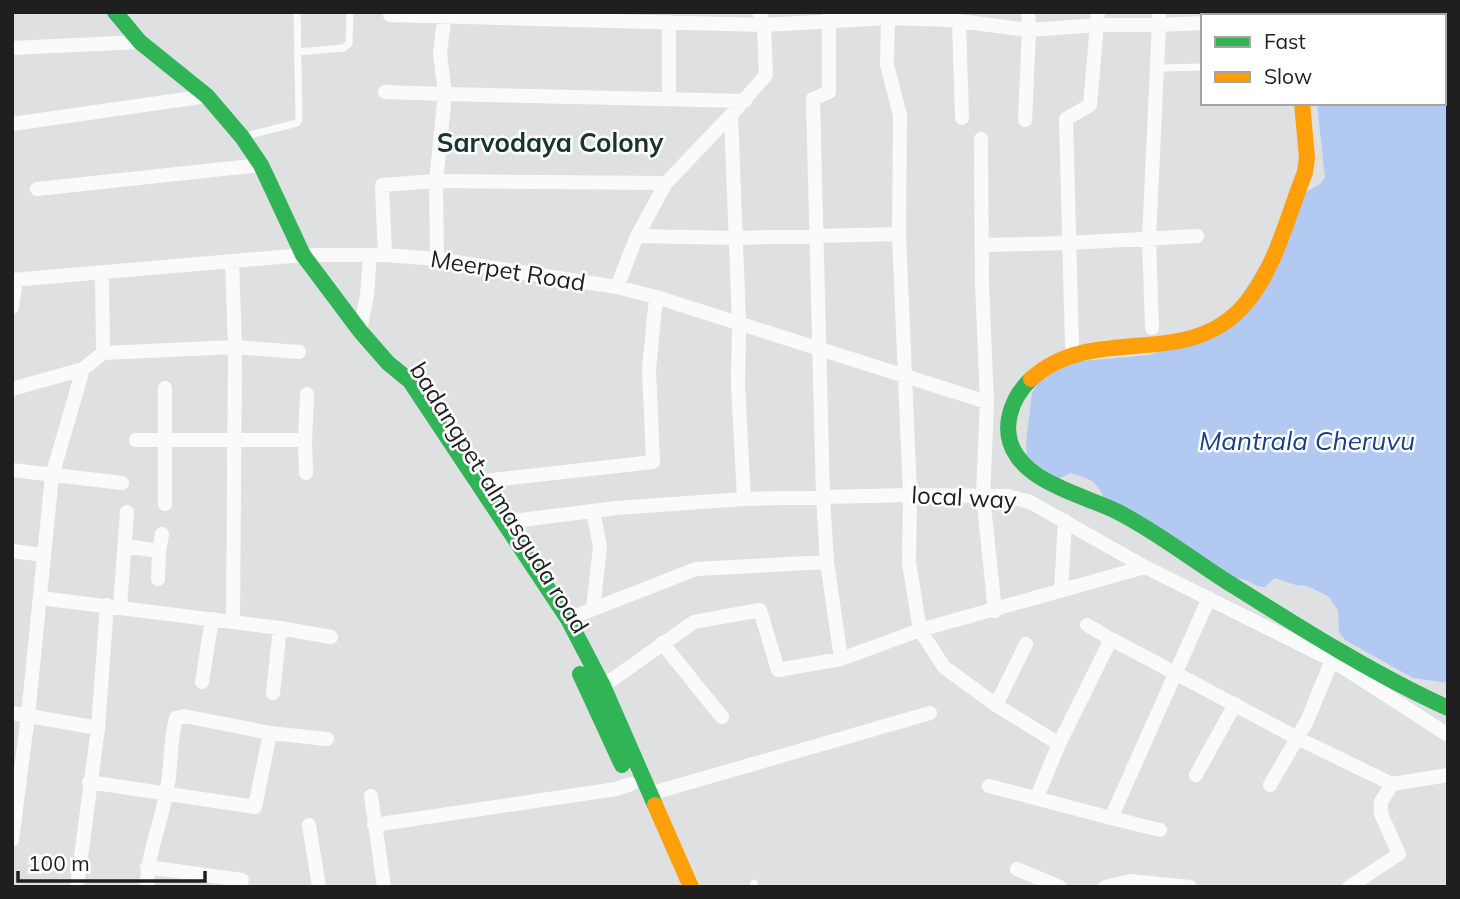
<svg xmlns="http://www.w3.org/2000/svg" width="1460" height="899" viewBox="0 0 1460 899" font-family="Mulish,sans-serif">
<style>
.water{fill:#b2c9f2}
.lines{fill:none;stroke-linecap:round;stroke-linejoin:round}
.lane{stroke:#fafafa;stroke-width:7}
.street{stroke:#fafafa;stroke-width:14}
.fast{stroke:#30b455;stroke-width:16}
.slow{stroke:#ff9f0a;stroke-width:16}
.labels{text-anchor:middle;stroke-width:5;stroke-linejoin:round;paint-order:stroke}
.street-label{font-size:24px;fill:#1f1f20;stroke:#fff}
.neighbourhood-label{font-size:26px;font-weight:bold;fill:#16352c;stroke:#fff}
.water-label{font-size:26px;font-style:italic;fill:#1c3f83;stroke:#fff}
</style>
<rect width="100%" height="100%" fill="#dfe0e1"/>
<path class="water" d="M1269,12h179v671l-35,-5 -68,-38 -6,-8 -1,-22 -10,-14 -21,-10 -11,-1 -21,-7 -10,9c-10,1 -16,-9 -32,-9l-128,-78c-10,-21 -13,-20 -34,-27l-13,6 -31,-21 -1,-15 6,-50 6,-10 33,-21 79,-7 69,-23 87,-140 14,-8 5,-6 -8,-75h127v-87h-167z"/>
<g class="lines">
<path class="lane" d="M298,52l45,-4 6,-4 1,-32
M1158,68l45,-1
M246,136l51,-13 2,-3 -2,-108
M754,883v4"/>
<path class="street" d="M759,12l5,13 123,-7 64,2 78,10 -4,90
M829,12v80l-16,7 10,398 4,65 14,97
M888,12l-1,53 13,50 -1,119 11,261 -1,68 11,67 24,37 52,38 63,39
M1028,12l1,18 69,-5h61l-10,213 3,90
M1159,12v13l44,-2
M1235,12l10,4
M390,15l374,10 2,50 -35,40 -65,68
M959,21l3,97
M12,48l128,-6
M385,92l60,2 -5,-41 5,-41
M669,99v-77
M731,115l8,207 -1,63 6,114
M12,124l195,-28
M981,139l1,144 5,119 -4,94 12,115
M37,189l224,-24
M637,236l99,2 163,-4
M982,245l87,-2 128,-7
M385,255l-3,-70 54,-4 230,2 -29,53 -20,51
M437,259l-1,-78 9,-87 300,7
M232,261l3,86 64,5
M12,280l291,-25h82l52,4 180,28 39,10 331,105
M12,307l4,-27
M360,331l7,-36 3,-40
M1072,345l-6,-226 24,-14 8,-93
M103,353l132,-6 -2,275
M165,388v116
M12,389l71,-20
M136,440h169l1,33
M305,440l2,-46
M12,470l110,13
M475,482l178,-20 -4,-93 7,-72
M593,511l7,36 -7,62
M505,522l111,-14 128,-9 166,-4 98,1 22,6 115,65 187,93 116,75
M125,546l34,5 3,-17
M12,551l32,4
M158,579l1,-28
M1061,591l4,-70
M40,598l240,30 -7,65
M120,606l7,-94
M568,619l128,-50 131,-7
M1087,625l24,14
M280,628l51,9
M662,643l60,74
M202,682l10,-63
M603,686l91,-64 66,-12 18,60 63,-11 79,-29 225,-63
M996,705l30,-61
M12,713l86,15
M1196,775l39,-71
M89,782l166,25 15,-74
M1270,785l37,-64 25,-61
M989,786l122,32 98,-220
M649,794l281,-81
M371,796l13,91
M1037,797l22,-53 52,-105 186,99 95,46 56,-9
M1111,818l49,12
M309,825l10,62
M374,825l242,-36 15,-5
M12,840l16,-125 24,-239 31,-107 20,-16 -1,-80
M147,867l95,13
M1017,869l43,18
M77,887l21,-159 9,-123
M147,887c0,-32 13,-61 19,-92 6,-26 3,-51 10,-77l8,-2 86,17 57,6
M1105,887l25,-6 60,6
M1349,887l50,-33 -18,-40v-12l11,-18"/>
<path class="fast" d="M115,12l25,30 67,54 35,41 19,28 42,90 57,76 28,32 22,18 158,238 35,67 52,119
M1031,379c-20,19 -32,51 -14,77 19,29 71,41 101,56 39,20 72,46 108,69 70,44 147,93 222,127
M580,674l42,91"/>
<path class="slow" d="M1031,379c64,-58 157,-6 215,-76 30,-36 42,-88 59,-131l2,-14 -5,-55
M655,805l36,82"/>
</g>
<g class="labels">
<g class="street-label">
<text transform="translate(508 271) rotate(9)" y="8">Meerpet Road</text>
<text transform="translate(499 498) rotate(58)" y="8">badangpet-almasguda road</text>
<text transform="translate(964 498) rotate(3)" y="8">local way</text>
</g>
<g class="neighbourhood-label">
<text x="550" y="152">Sarvodaya Colony</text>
</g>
<g class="water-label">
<text x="1307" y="450">Mantrala Cheruvu</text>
</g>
</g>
<rect width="1460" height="899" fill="none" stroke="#1f1f20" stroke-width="28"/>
<rect x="1201" y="14" width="245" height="91" fill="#ffffff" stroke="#a5a5a6" stroke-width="2"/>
<rect x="1215" y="37" width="35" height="10" fill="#30b455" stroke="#a5a5a6" stroke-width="2"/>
<text x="1264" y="49" font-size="21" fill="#1f1f20">Fast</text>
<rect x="1215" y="72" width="35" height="10" fill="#ff9f0a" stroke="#a5a5a6" stroke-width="2"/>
<text x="1264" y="84" font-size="21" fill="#1f1f20">Slow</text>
<path d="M18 871v10h187v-10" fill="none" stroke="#1f1f20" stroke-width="3.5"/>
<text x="28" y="871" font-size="21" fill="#1f1f20" stroke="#ffffff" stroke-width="5" paint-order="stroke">100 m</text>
</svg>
